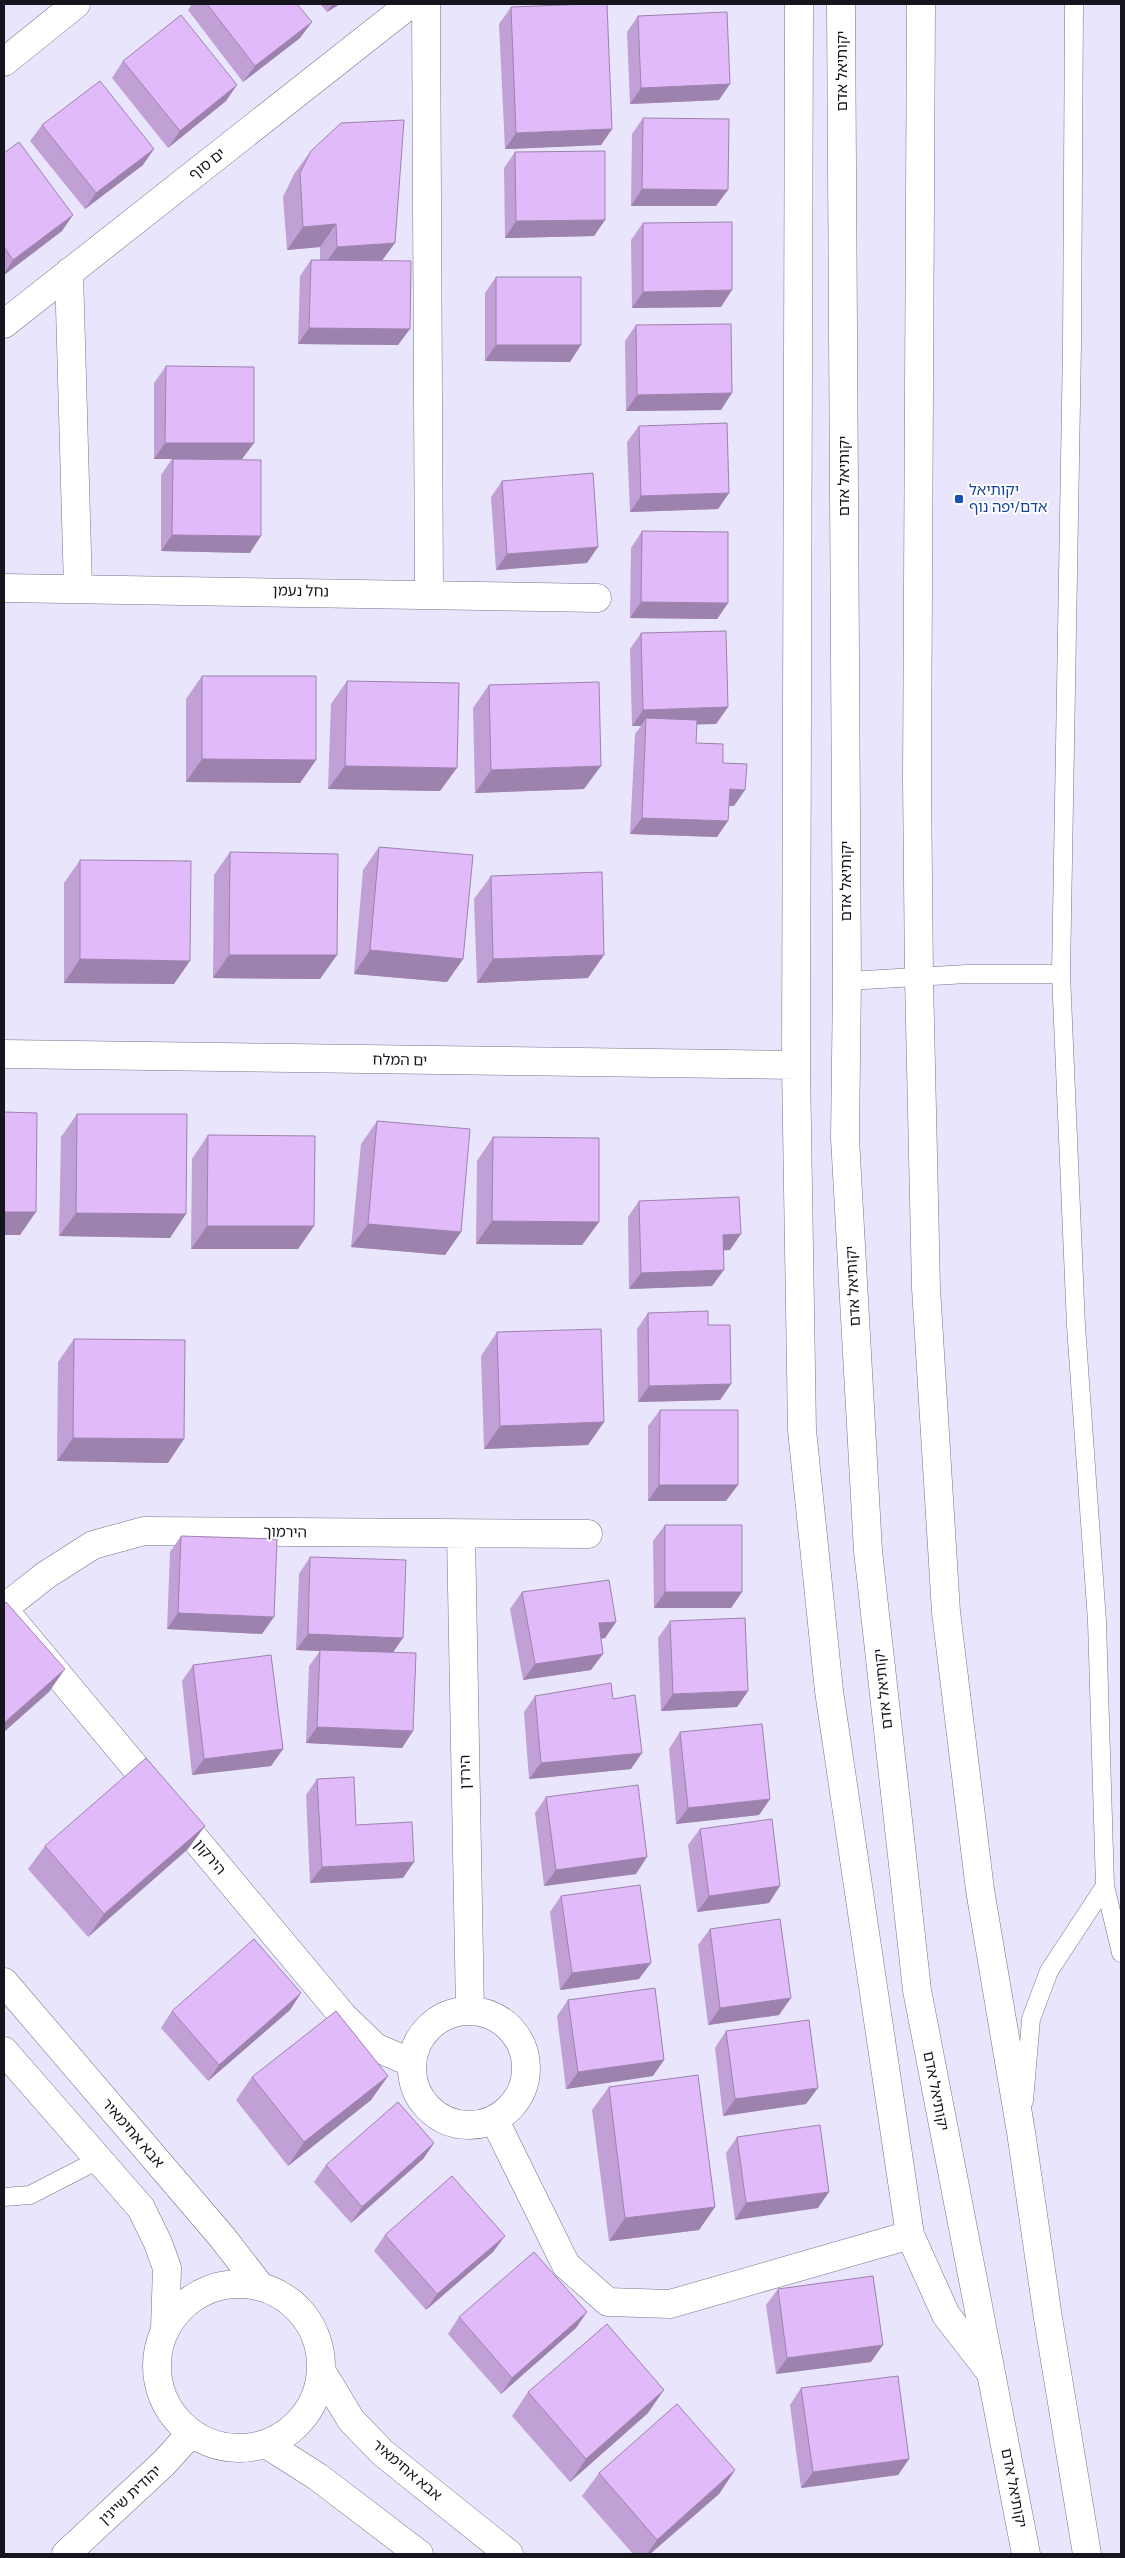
<svg xmlns="http://www.w3.org/2000/svg" width="1125" height="2558" viewBox="0 0 1125 2558" font-family="'Roboto Condensed','Noto Sans Hebrew',sans-serif">
<style>
.lines{fill:none;stroke-linecap:round;stroke-linejoin:round}
.service-casing{stroke:#76748a;stroke-width:19}
.minor-casing{stroke:#76748a;stroke-width:29}
.tertiary-casing{stroke:#76748a;stroke-width:29}
.secondary-casing{stroke:#76748a;stroke-width:29}
.service{stroke:#fff;stroke-width:18}
.minor{stroke:#fff;stroke-width:28}
.tertiary{stroke:#fff;stroke-width:28}
.secondary{stroke:#fff;stroke-width:28}
.wall{fill:#c1a0d6}
.shaded-wall{fill:#9d82ae}
.building{fill:#e0baf9;stroke:#9d82ae}
.transit-dot{fill:#1a4fb4;stroke:#fff;stroke-width:2}
.labels{text-anchor:middle;stroke-width:4;stroke-linejoin:round;paint-order:stroke}
.street-label{font-size:15px;fill:#16151d;stroke:#fff}
.transit-label{font-size:15px;fill:#164399;stroke:#fff;text-anchor:start}
</style>
<rect width="100%" height="100%" fill="#e8e5fd"/>
<g class="lines">
<g class="service-casing">
<path id="service" d="M1074,4l-2,342 -11,628 15,352 21,295 8,265 16,67
M847,981l120,-7h94
M1024,2101l7,-82 18,-48 56,-85
M4,2197l26,-2 70,-36"/>
</g>
<g class="minor-casing">
<path id="minor" d="M426,4l3,590
M799,4l-3,1061 6,365 27,261 81,544 36,80 44,57
M69,272l9,316
M4,324l406,-320
M4,588l593,10
M4,1054l792,11
M461,1534l9,476
M4,1608l42,-33 47,-30 51,-14 444,3
M4,1610l339,406 32,31 37,16
M412 2068a57 57 0 1 1 114 0a57 57 0 1 1-114 0Z
M494,2119l72,146 42,37 62,2 240,-69"/>
</g>
<g class="tertiary-casing">
<path id="tertiary" d="M4,1982l218,255 38,49
M4,2051l137,157 17,35 9,25 -2,61
M157 2366a82 82 0 1 1 164 0a82 82 0 1 1-164 0Z
M322,2372l29,48 32,33 126,101
M266,2444l52,33 101,77
M66,2554l98,-91 27,-30"/>
</g>
<g class="secondary-casing">
<path id="secondary" d="M841,4l6,977 -2,157 23,413 49,439 109,564
M921,4l-4,775 2,199 7,310 20,324 34,278 41,242 27,186 39,236
M4,62l72,-58"/>
</g>
<use href="#service" class="service"/>
<use href="#minor" class="minor"/>
<use href="#tertiary" class="tertiary"/>
<use href="#secondary" class="secondary"/>
</g>
<path class="wall" d="M192,4h105l3,34 -57,44 -55,-72z
M320,4h20l-13,8z
M511,7l101,122 -11,16 -96,4 -6,-125z
M638,16l81,84 -89,4 -3,-72z
M123,61l103,40 -58,47 -56,-70z
M643,118l73,88h-85l1,-72z
M42,125l101,40 -58,44 -55,-68z
M311,151l71,110 16,84 -100,-1 2,-68 11,-16h9v-13l-33,3 -4,-53 11,-23z
M515,152l90,68 -11,16 -89,2 -1,-70z
M4,153l58,78 -58,44z
M643,223l78,84 -89,1 -1,-68z
M496,277l74,85 -85,-1v-68z
M636,325l85,85 -95,1 -1,-70z
M166,366l88,77 -12,16h-28l36,94 -89,-2v-76l11,-16h-18v-76z
M639,426l90,67 -11,16 -88,3 -3,-70z
M502,481l85,82 -91,7 -5,-73z
M642,531l86,72 -11,16 -87,-1 1,-70z
M641,633l87,74 -12,17h-19l-1,19 27,20 11,43h-5l-12,31 -87,-3 5,-100 6,-8h-9l-2,-77z
M202,676l114,84 -16,23 -114,-1v-83z
M347,681l93,110 -112,-2 3,-85z
M489,685l95,104 -109,4 -2,-85z
M379,847l84,112 -16,23 -93,-8 9,-104z
M230,852l90,127 -107,-1 1,-103z
M80,860l94,124 -110,-1v-100z
M491,876l97,102 -111,5 -3,-84z
M77,1114l93,124 -111,-2 2,-99z
M377,1121l84,111 -16,23 -94,-8 10,-103z
M208,1135l106,91 -16,23h-107l1,-90z
M493,1137l106,85 -17,23 -106,-1 1,-83z
M639,1201l91,49h-7l-11,36 -83,3 -1,-72z
M648,1313l60,12 23,59 -11,16 -82,2 -1,-73z
M497,1332l107,90 -16,23 -104,4 -3,-93z
M74,1339l94,124 -111,-2 1,-99z
M660,1410l66,91h-78v-75z
M665,1525l77,67 -11,16h-77l-1,-67z
M181,1536l81,98 -95,-5 3,-77z
M310,1557l83,96 20,78 -11,17 -96,-5 3,-77 11,-15 -24,-1 3,-76z
M522,1592l94,30 -11,16 -4,1 -10,31 -68,10 -13,-71z
M670,1621l78,70 -11,16 -76,4 -3,-73z
M193,1665l90,84 -12,17 -79,9 -10,-94z
M535,1696l78,3 18,70 -102,10 -5,-67z
M680,1732l90,67 -11,16 -83,9 -7,-75z
M317,1779l39,46 47,53 -93,5 -4,-88z
M546,1797l90,77 -92,12 -9,-73z
M205,1826l-17,23 -100,88 -60,-68 17,-23z
M700,1829l69,74 -72,9 -9,-67z
M561,1896l78,83 -79,11 -10,-78z
M710,1929l69,86 -71,10 -10,-80z
M301,1993l-11,17 -82,71 -47,-53 11,-17z
M568,2000l85,76 -87,13 -9,-73z
M726,2031l80,73 -83,12 -8,-68z
M388,2076l-17,24 -83,66 -52,-66 16,-23z
M609,2087l106,120 -16,23 -90,11 -17,-131z
M737,2137l81,71 -83,12 -9,-67z
M434,2143l-11,16 -72,64 -37,-41 12,-17z
M385,2235l108,17 -67,58 -52,-59z
M778,2289l93,73 -95,12 -10,-69z
M459,2317l117,11 -75,66 -53,-60z
M801,2388l108,71 -11,16 -97,13 -11,-83z
M528,2392l120,21 -78,69 -58,-66z
M735,2470l-16,24 -69,60h-17l-51,-58 17,-23z"/>
<path class="shaded-wall" d="M333,4h7l-13,8z
M312,22l-12,16 -57,44 12,-16z
M730,84l-11,16 -89,4 11,-16z
M237,85l-11,16 -58,47 12,-17z
M612,129l-11,16 -96,4 11,-16z
M154,149l-11,16 -58,44 11,-16z
M642,189l86,1 -12,16h-85z
M73,215l-11,16 -58,44v-1l9,-14z
M605,220l-11,16 -89,2 11,-17z
M336,224l-16,23 -33,3 16,-23z
M395,243l-17,23 -58,5 17,-24z
M732,290l-11,17 -89,1 11,-16z
M309,328l101,1 -12,16 -100,-1z
M496,345h85l-11,17 -85,-1z
M732,393l-11,17 -95,1 11,-16z
M165,443h89l-12,16h-88z
M729,493l-11,16 -88,3 11,-16z
M172,535l89,1 -11,17 -89,-2z
M598,547l-11,16 -91,7 11,-16z
M641,602l87,1 -11,16 -87,-1z
M728,707l-12,17 -70,2v-8l-5,8h-9l11,-16z
M202,759l114,1 -16,23 -114,-1z
M345,766l112,2 -17,23 -112,-2z
M601,766l-17,23 -109,4 16,-23z
M730,789l15,1 -11,16h-16z
M642,818l86,3 -11,16 -87,-3z
M370,950l93,9 -16,23 -93,-8z
M229,955h108l-17,24 -107,-1z
M604,955l-16,23 -111,5 16,-24z
M80,959l110,2 -16,23 -110,-1z
M4,1212h32l-16,23h-16z
M76,1213l110,1 -16,24 -111,-2z
M492,1221l107,1 -17,23 -106,-1z
M368,1224l93,8 -16,23 -94,-8z
M207,1226h107l-16,23h-107z
M741,1234l-11,16 -19,1 12,-16z
M724,1270l-12,16 -83,3 12,-16z
M731,1384l-11,16 -82,2 11,-16z
M604,1422l-16,23 -104,4 16,-23z
M73,1438l111,1 -16,24 -111,-2z
M659,1485h79l-12,16h-78z
M665,1592h77l-11,16h-77z
M178,1613l96,4 -12,17 -95,-5z
M616,1622l-11,16 -18,2 12,-17z
M308,1634l95,4 -11,16 -96,-4z
M603,1654l-12,16 -68,10 12,-16z
M65,1669l-16,23 -45,40v-9z
M748,1691l-11,16 -76,4 12,-17z
M317,1727l96,4 -11,17 -96,-5z
M283,1749l-12,17 -79,9 12,-16z
M642,1753l-11,16 -102,10 12,-16z
M770,1799l-11,16 -83,9 12,-16z
M205,1826l-17,23 -100,88 16,-23z
M647,1857l-11,17 -92,12 12,-16z
M414,1862l-11,16 -93,5 12,-16z
M780,1886l-11,17 -72,9 12,-16z
M651,1963l-12,16 -79,11 12,-17z
M301,1993l-11,17 -82,71 11,-16z
M791,1998l-12,17 -71,10 12,-17z
M664,2060l-11,16 -87,13 12,-17z
M388,2076l-17,24 -83,66 16,-24z
M818,2088l-12,16 -83,12 12,-17z
M434,2143l-11,16 -72,64 11,-16z
M829,2192l-11,16 -83,12 11,-17z
M715,2207l-16,23 -90,11 16,-23z
M505,2236l-12,16 -67,58 11,-16z
M587,2312l-11,16 -75,66 11,-16z
M883,2345l-12,17 -95,12 11,-16z
M664,2390l-16,23 -78,69 16,-23z
M909,2459l-11,16 -97,13 12,-16z
M735,2470l-16,24 -69,60h-3l10,-14z"/>
<path class="building" d="M207,4h90l15,18 -57,44z
M588,4h19l5,125 -96,4 -5,-126z
M727,12l3,72 -89,4 -3,-72z
M181,15l56,70 -57,46 -57,-70z
M100,81l54,68 -58,44 -54,-68z
M643,118l86,1 -1,71 -86,-1z
M404,120l-9,123 -58,4 -1,-23 -33,3 -3,-54 11,-22 30,-28z
M19,142l54,73 -60,45 -9,-13v-94z
M605,151v69l-89,1 -1,-69z
M732,222v68l-89,2v-69z
M311,260l100,1 -1,68 -101,-1z
M496,277h85v68h-85z
M731,324l1,69 -95,2 -1,-70z
M166,366l88,1v76h-89z
M727,423l2,70 -88,3 -2,-70z
M173,459l88,1v76l-89,-1z
M593,473l5,74 -91,7 -5,-73z
M642,531l86,1v71l-87,-1z
M726,631l2,76 -85,3 -2,-77z
M202,676h114v84l-114,-1z
M347,681l112,2 -2,85 -112,-2z
M599,682l2,84 -110,4 -2,-85z
M646,718l51,2 -1,23 27,1v19l24,1 -2,26 -15,-1 -2,32 -86,-3z
M379,847l94,8 -10,104 -93,-9z
M230,852l108,2 -1,101h-108z
M80,860l111,1 -1,100 -110,-2z
M602,872l2,83 -111,4 -2,-83z
M4,1112l33,1 -1,99h-32z
M77,1114h110l-1,100 -110,-1z
M377,1121l93,8 -9,103 -93,-8z
M208,1135l107,1 -1,90h-107z
M493,1137l106,1v84l-107,-1z
M739,1197l2,37 -18,1 1,35 -83,3 -2,-72z
M708,1311v14h22l1,59 -82,2 -1,-73z
M601,1329l3,93 -104,4 -3,-94z
M74,1339l111,1 -1,99 -111,-1z
M660,1410h78v75h-79z
M665,1525h77v67h-77z
M181,1536l96,3 -3,78 -96,-4z
M310,1557l96,3 -3,78 -95,-4z
M609,1580l7,42 -17,1 4,31 -68,10 -13,-72z
M6,1602l59,67 -61,54v-119z
M745,1618l3,73 -75,3 -3,-73z
M320,1650l96,3 -3,78 -96,-4z
M271,1655l12,94 -79,10 -11,-94z
M611,1683l2,16 22,-4 7,58 -101,10 -6,-67z
M762,1724l8,75 -82,9 -8,-76z
M146,1758l59,68 -101,88 -59,-68z
M354,1777l2,48 56,-3 2,40 -92,5 -5,-88z
M638,1785l9,72 -91,13 -10,-73z
M772,1819l8,67 -71,10 -9,-67z
M640,1885l11,78 -79,10 -11,-77z
M780,1919l11,79 -71,10 -10,-79z
M254,1939l47,54 -82,72 -47,-54z
M655,1988l9,72 -86,12 -10,-72z
M336,2011l52,65 -84,66 -52,-65z
M809,2020l9,68 -83,11 -9,-68z
M698,2075l17,132 -90,11 -16,-131z
M398,2102l36,41 -72,64 -36,-42z
M820,2125l9,67 -83,11 -9,-66z
M452,2176l53,60 -68,58 -52,-59z
M534,2252l53,60 -75,66 -53,-61z
M873,2276l10,69 -96,13 -9,-69z
M607,2324l57,66 -78,69 -58,-67z
M898,2376l11,83 -96,13 -12,-84z
M677,2404l58,66 -78,70 -58,-67z"/>
<rect class="transit-dot" x="954" y="494" width="10" height="10" rx="2.5"/>
<g class="labels">
<g class="street-label">
<text transform="translate(842 71) rotate(-90)" y="5">יקותיאל אדם</text>
<text transform="translate(207 164) rotate(-38)" y="5">ים סוף</text>
<text transform="translate(844 476) rotate(-90)" y="5">יקותיאל אדם</text>
<text transform="translate(301 591) rotate(1)" y="5">נחל נעמן</text>
<text transform="translate(846 881) rotate(-90)" y="5">יקותיאל אדם</text>
<text transform="translate(400 1060) rotate(1)" y="5">ים המלח</text>
<text transform="translate(853 1286) rotate(-93)" y="5">יקותיאל אדם</text>
<text transform="translate(285 1532) rotate(1)" y="5">הירמוך</text>
<text transform="translate(883 1689) rotate(-96)" y="5">יקותיאל אדם</text>
<text transform="translate(465 1772) rotate(-91)" y="5">הירדן</text>
<text transform="translate(210 1857) rotate(50)" y="5">הירקון</text>
<text transform="translate(936 2091) rotate(79)" y="5">יקותיאל אדם</text>
<text transform="translate(133 2133) rotate(49)" y="5">אבא אחימאיר</text>
<text transform="translate(407 2470) rotate(40)" y="5">אבא אחימאיר</text>
<text transform="translate(1014 2488) rotate(79)" y="5">יקותיאל אדם</text>
<text transform="translate(130 2495) rotate(-43)" y="5">יהודית שיינין</text>
</g>
<g class="transit-label">
<text x="969" y="495">יקותיאל<tspan x="969" dy="17">אדם/יפה נוף</tspan></text>
</g>
</g>
<rect width="1125" height="2558" fill="none" stroke="#16151d" stroke-width="10"/>
</svg>
